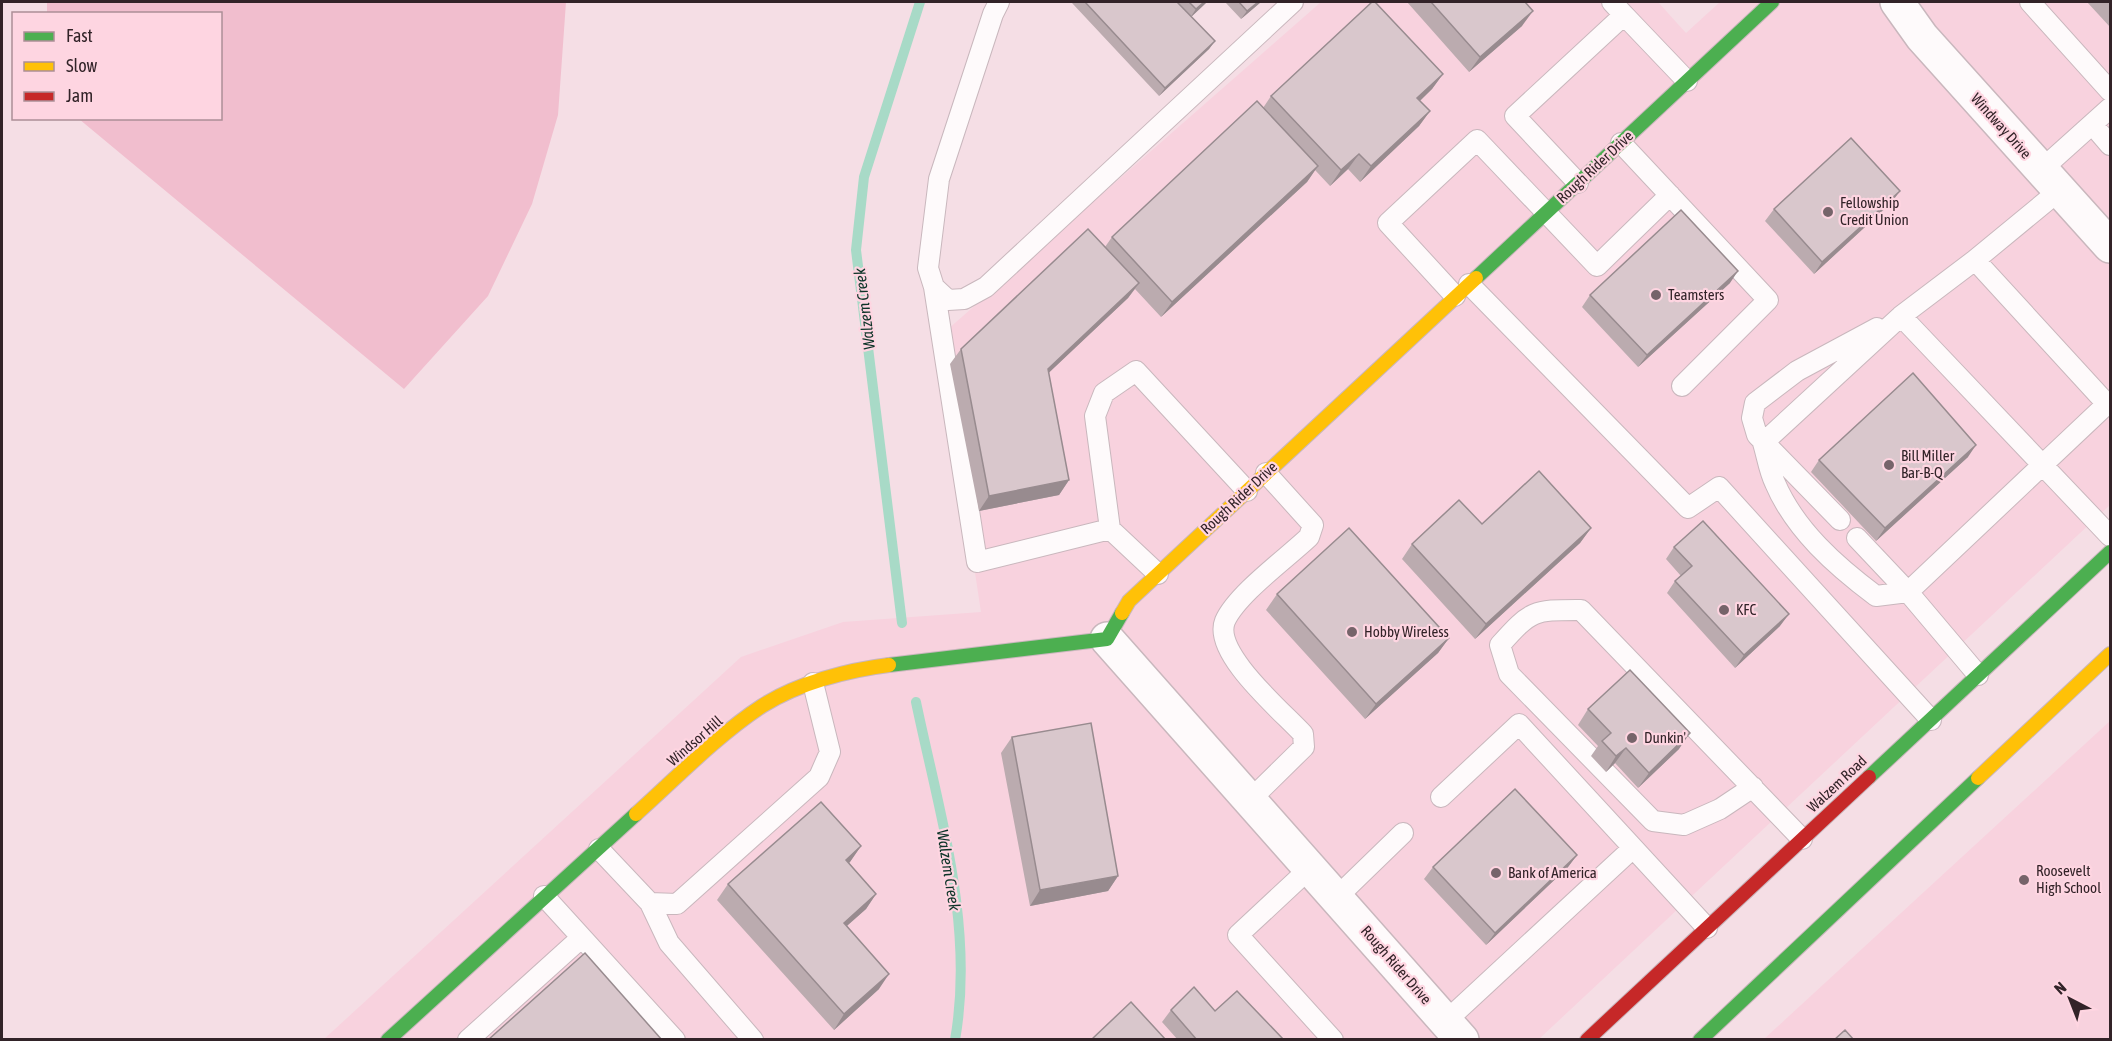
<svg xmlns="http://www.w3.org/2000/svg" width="2112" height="1041" viewBox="0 0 2112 1041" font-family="'Asap Condensed',sans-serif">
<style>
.built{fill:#f8d2de}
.green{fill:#f1bece}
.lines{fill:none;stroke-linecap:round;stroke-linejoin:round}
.stream{stroke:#a8dac7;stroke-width:10}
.lane-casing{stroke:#c9b7bd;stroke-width:22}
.street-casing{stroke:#c9b7bd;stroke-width:36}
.fast-casing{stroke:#c9b7bd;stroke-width:16}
.slow-casing{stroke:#c9b7bd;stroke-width:16}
.jam-casing{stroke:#c9b7bd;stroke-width:16}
.lane{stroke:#fefafb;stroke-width:20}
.street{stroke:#fefafb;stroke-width:33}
.fast{stroke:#4caf50;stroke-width:14}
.slow{stroke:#ffc107;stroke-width:14}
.jam{stroke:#c62828;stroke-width:14}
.wall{fill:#bbabaf}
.shaded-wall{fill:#988b8f}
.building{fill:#d9c7cc;stroke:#988b8f;stroke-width:1.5}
.poi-dot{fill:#76646a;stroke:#fed5e1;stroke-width:2}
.labels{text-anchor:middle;stroke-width:4.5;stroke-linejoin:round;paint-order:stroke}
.street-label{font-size:15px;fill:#322328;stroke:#fed5e1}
.poi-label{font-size:15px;fill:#322328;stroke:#fed5e1;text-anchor:start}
.water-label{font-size:16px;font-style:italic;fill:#0d3428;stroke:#fed5e1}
</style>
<rect width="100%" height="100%" fill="#f5dee5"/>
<path class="built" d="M1321,2h337l28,31 34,-31h390v503l-571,534 -1216,1 418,-383 102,-35 138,-10 -42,-275z
M2110,721v318h-346z"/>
<path class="green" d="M47,2h519l-8,113 -26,89 -44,92 -84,93 -325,-270 141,-1v-104l-173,-1z"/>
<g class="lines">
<path class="stream" d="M902,623l-46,-373 8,-73 56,-175
M916,702c23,110 59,225 39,338"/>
<g class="lane-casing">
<path id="lane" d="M999,2l-6,12 -54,165 -11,89 6,19 14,13 16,-1 22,-12 307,-285
M1612,2l12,13
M2030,2l80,89
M2092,124l18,21
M1621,143l147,157 -86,86
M2041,170l69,-62
M1578,183l-63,-67 109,-101 63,66
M1975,260l132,144 -199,188 70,83
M1469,284l219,224 31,-21 212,233
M934,287l43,275 133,-33
M1455,296l-67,-73 89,-83 120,126 73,-71
M1901,316l209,220
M1840,520l-83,-85 -5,-17 3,-15 42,-32 80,-43
M1857,538l51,54
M1158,574l-48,-45 -15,-113 9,-23 32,-22 111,120
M1908,592l-32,4c-40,-30 -81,-66 -101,-113 -6,-12 -8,-27 -12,-40l138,-127 74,-56 85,-70
M1753,787l-33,22 -36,16 -31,-4 -144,-147 -9,-29c32,-36 34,-35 81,-35l221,229
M1441,797l78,-73 188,204
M1250,800l54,-53 -1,-13c-20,-22 -91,-81 -78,-113 12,-27 62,-63 84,-84l4,-12 -47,-52
M599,849l51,54 27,1 142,-127 11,-25 -17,-69
M1310,868l-72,67 95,105
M544,896l131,144
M1336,898l67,-65
M650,903l19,40 84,97
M1446,1021l187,-173
M468,1040l113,-102"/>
</g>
<g class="street-casing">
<path id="street" d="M1897,2l25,35 188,209
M1107,639l355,401"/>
</g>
<g class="fast-casing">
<path id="fast" d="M1476,278l296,-276
M889,665l218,-26 15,-26
M1869,777l241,-225
M388,1040l248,-226
M1700,1040l278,-262"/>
</g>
<g class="slow-casing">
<path id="slow" d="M1122,613l7,-12 347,-323
M1978,778l132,-124
M636,814c39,-35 83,-80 126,-108 36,-23 86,-36 127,-41"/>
</g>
<g class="jam-casing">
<path id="jam" d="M1587,1040l282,-263"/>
</g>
<use href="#lane" class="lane"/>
<use href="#street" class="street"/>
<use href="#fast" class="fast"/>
<use href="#slow" class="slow"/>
<use href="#jam" class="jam"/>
</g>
<path class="wall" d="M1073,2h134l-16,15 24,24 -6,8 -50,47 -87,-93z
M1225,2h36l-20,17z
M1407,2h118l-3,24 -53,46z
M2087,2h23v25z
M1443,74l-11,15 -12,12 10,10 -11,15 -59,56 -12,-13 -18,17 -15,-16 -8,12 -146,135 -26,-28 -7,9 -80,75 21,107 -10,15 -80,16 -29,-147 11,-15 144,-102 7,-10 151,-129 8,-12z
M1891,203l-77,71 -49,-53 9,-12z
M1730,283l-92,84 -56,-60 8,-12z
M1968,457l-92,84 -65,-69 8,-12z
M1482,524l109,4 -11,15 -105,96 -73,-80 10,-15z
M1674,547l106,79 -45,42 -68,-75 8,-12 6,-5 -15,-17z
M1277,594l172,44 -11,15 -73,66 -99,-109z
M1588,709l91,40 -41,39 -23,-25 -9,9 -15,-16 7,-10 -20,-21z
M1012,737l106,139 -10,15 -78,15 -29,-153z
M861,846l-12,17 27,31 -10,15 -19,17 32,63 -45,41 -117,-130 11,-16z
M1577,855l-9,12 -82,78 -62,-66 9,-12z
M1171,1010l44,1 69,29h-106l-16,-18z"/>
<path class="shaded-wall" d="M1204,2h3l-17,16 6,-9z
M1258,2h3l-20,17 6,-8z
M1533,11l-11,15 -53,46 11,-15z
M1215,41l-6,8 -50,47 6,-8z
M1443,74l-11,15 -25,24 10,-15z
M1430,111l-11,15 -59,56 11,-16z
M1359,154l-11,15 -18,17 11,-16z
M1318,166l-11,16 -146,135 11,-15z
M1900,191l-9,12 -77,71 8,-12z
M1738,271l-8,12 -92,84 9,-12z
M1139,283l-11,15 -91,86 11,-15z
M1976,445l-8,12 -92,84 9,-13z
M1069,480l-10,15 -80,16 10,-15z
M1591,528l-11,15 -105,96 11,-15z
M1789,614l-9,12 -45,42 9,-13z
M1449,638l-11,15 -73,66 11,-15z
M1690,733l-11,16 -41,39 11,-15z
M1626,748l-11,15 -9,9 10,-16z
M861,846l-11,16 -15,13 11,-15z
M1577,855l-9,12 -82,78 9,-12z
M1118,876l-10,15 -78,15 10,-16z
M876,894l-10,15 -33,29 11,-15z
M889,974l-10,15 -45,41 10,-16z"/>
<path class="building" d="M1085,2h92l38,39 -50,47z
M1189,2h15l-8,7z
M1239,2h19l-11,9z
M1372,2h3l68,72 -26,24 13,13 -59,55 -12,-12 -18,16 -70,-74z
M1431,2h94l8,9 -53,46z
M1257,101l61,65 -146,136 -60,-65z
M1851,138l49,53 -78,71 -48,-53z
M1681,210l57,61 -91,84 -57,-60z
M1088,229l51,54 -91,86 21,111 -80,16 -28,-147z
M1913,373l63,72 -91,83 -66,-68z
M1539,471l52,57 -105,96 -74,-80 47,-44 23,24z
M1703,521l86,93 -45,41 -69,-74 17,-15 -18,-19z
M1349,528l100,110 -73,66 -99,-110z
M1630,670l60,63 -41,40 -23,-25 -10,8 -14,-15 9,-8 -23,-24z
M1091,723l27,153 -78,14 -28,-153z
M1515,789l62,66 -82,78 -62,-66z
M821,802l40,44 -15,14 30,34 -32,29 45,51 -45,40 -116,-130z
M585,953l77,87h-174z
M1194,987l21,24 22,-20 47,49h-87l-26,-30z
M1131,1002l35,38h-75z
M1845,1030l9,10h-20z"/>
<g class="poi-dot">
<circle cx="1828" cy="212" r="6"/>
<circle cx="1656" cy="295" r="6"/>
<circle cx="1889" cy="465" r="6"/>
<circle cx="1724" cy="610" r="6"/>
<circle cx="1352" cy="632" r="6"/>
<circle cx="1632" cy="738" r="6"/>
<circle cx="1496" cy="873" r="6"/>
<circle cx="2024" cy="880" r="6"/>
</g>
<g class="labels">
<g class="street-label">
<text transform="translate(2001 126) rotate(48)" y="5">Windway Drive</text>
<text transform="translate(1595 167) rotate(-43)" y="5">Rough Rider Drive</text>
<text transform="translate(1239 498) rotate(-43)" y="5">Rough Rider Drive</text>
<text transform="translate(695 741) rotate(-41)" y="5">Windsor Hill</text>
<text transform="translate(1837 784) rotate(-43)" y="5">Walzem Road</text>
<text transform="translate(1396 965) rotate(49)" y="5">Rough Rider Drive</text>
</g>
<g class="poi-label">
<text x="1840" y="208">Fellowship<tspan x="1840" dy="17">Credit Union</tspan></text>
<text x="1668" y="300">Teamsters</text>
<text x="1901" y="461">Bill Miller<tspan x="1901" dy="17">Bar-B-Q</tspan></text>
<text x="1736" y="615">KFC</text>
<text x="1364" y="637">Hobby Wireless</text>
<text x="1644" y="743">Dunkin'</text>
<text x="2036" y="876">Roosevelt<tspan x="2036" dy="17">High School</tspan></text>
<text x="1508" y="878">Bank of America</text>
</g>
<g class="water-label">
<text transform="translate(864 309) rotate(-97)" y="6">Walzem Creek</text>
<text transform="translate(949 870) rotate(81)" y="6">Walzem Creek</text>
</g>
</g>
<rect width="2112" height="1041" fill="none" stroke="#322328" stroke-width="6"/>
<rect x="12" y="12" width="210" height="108" fill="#fed5e1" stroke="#ac8e97" stroke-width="1.5"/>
<rect x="24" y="32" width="30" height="9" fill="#4caf50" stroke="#ac8e97" stroke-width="1.5"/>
<text x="66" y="42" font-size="18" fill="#322328">Fast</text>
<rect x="24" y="62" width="30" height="9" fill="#ffc107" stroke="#ac8e97" stroke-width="1.5"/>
<text x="66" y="72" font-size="18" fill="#322328">Slow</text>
<rect x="24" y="92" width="30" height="9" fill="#c62828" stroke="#ac8e97" stroke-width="1.5"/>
<text x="66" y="102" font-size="18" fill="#322328">Jam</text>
<g transform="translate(2070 999) rotate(318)" stroke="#fed5e1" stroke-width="4.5" paint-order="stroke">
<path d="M0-4.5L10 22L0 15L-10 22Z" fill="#322328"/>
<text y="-9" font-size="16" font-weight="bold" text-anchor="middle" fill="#322328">N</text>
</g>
</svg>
